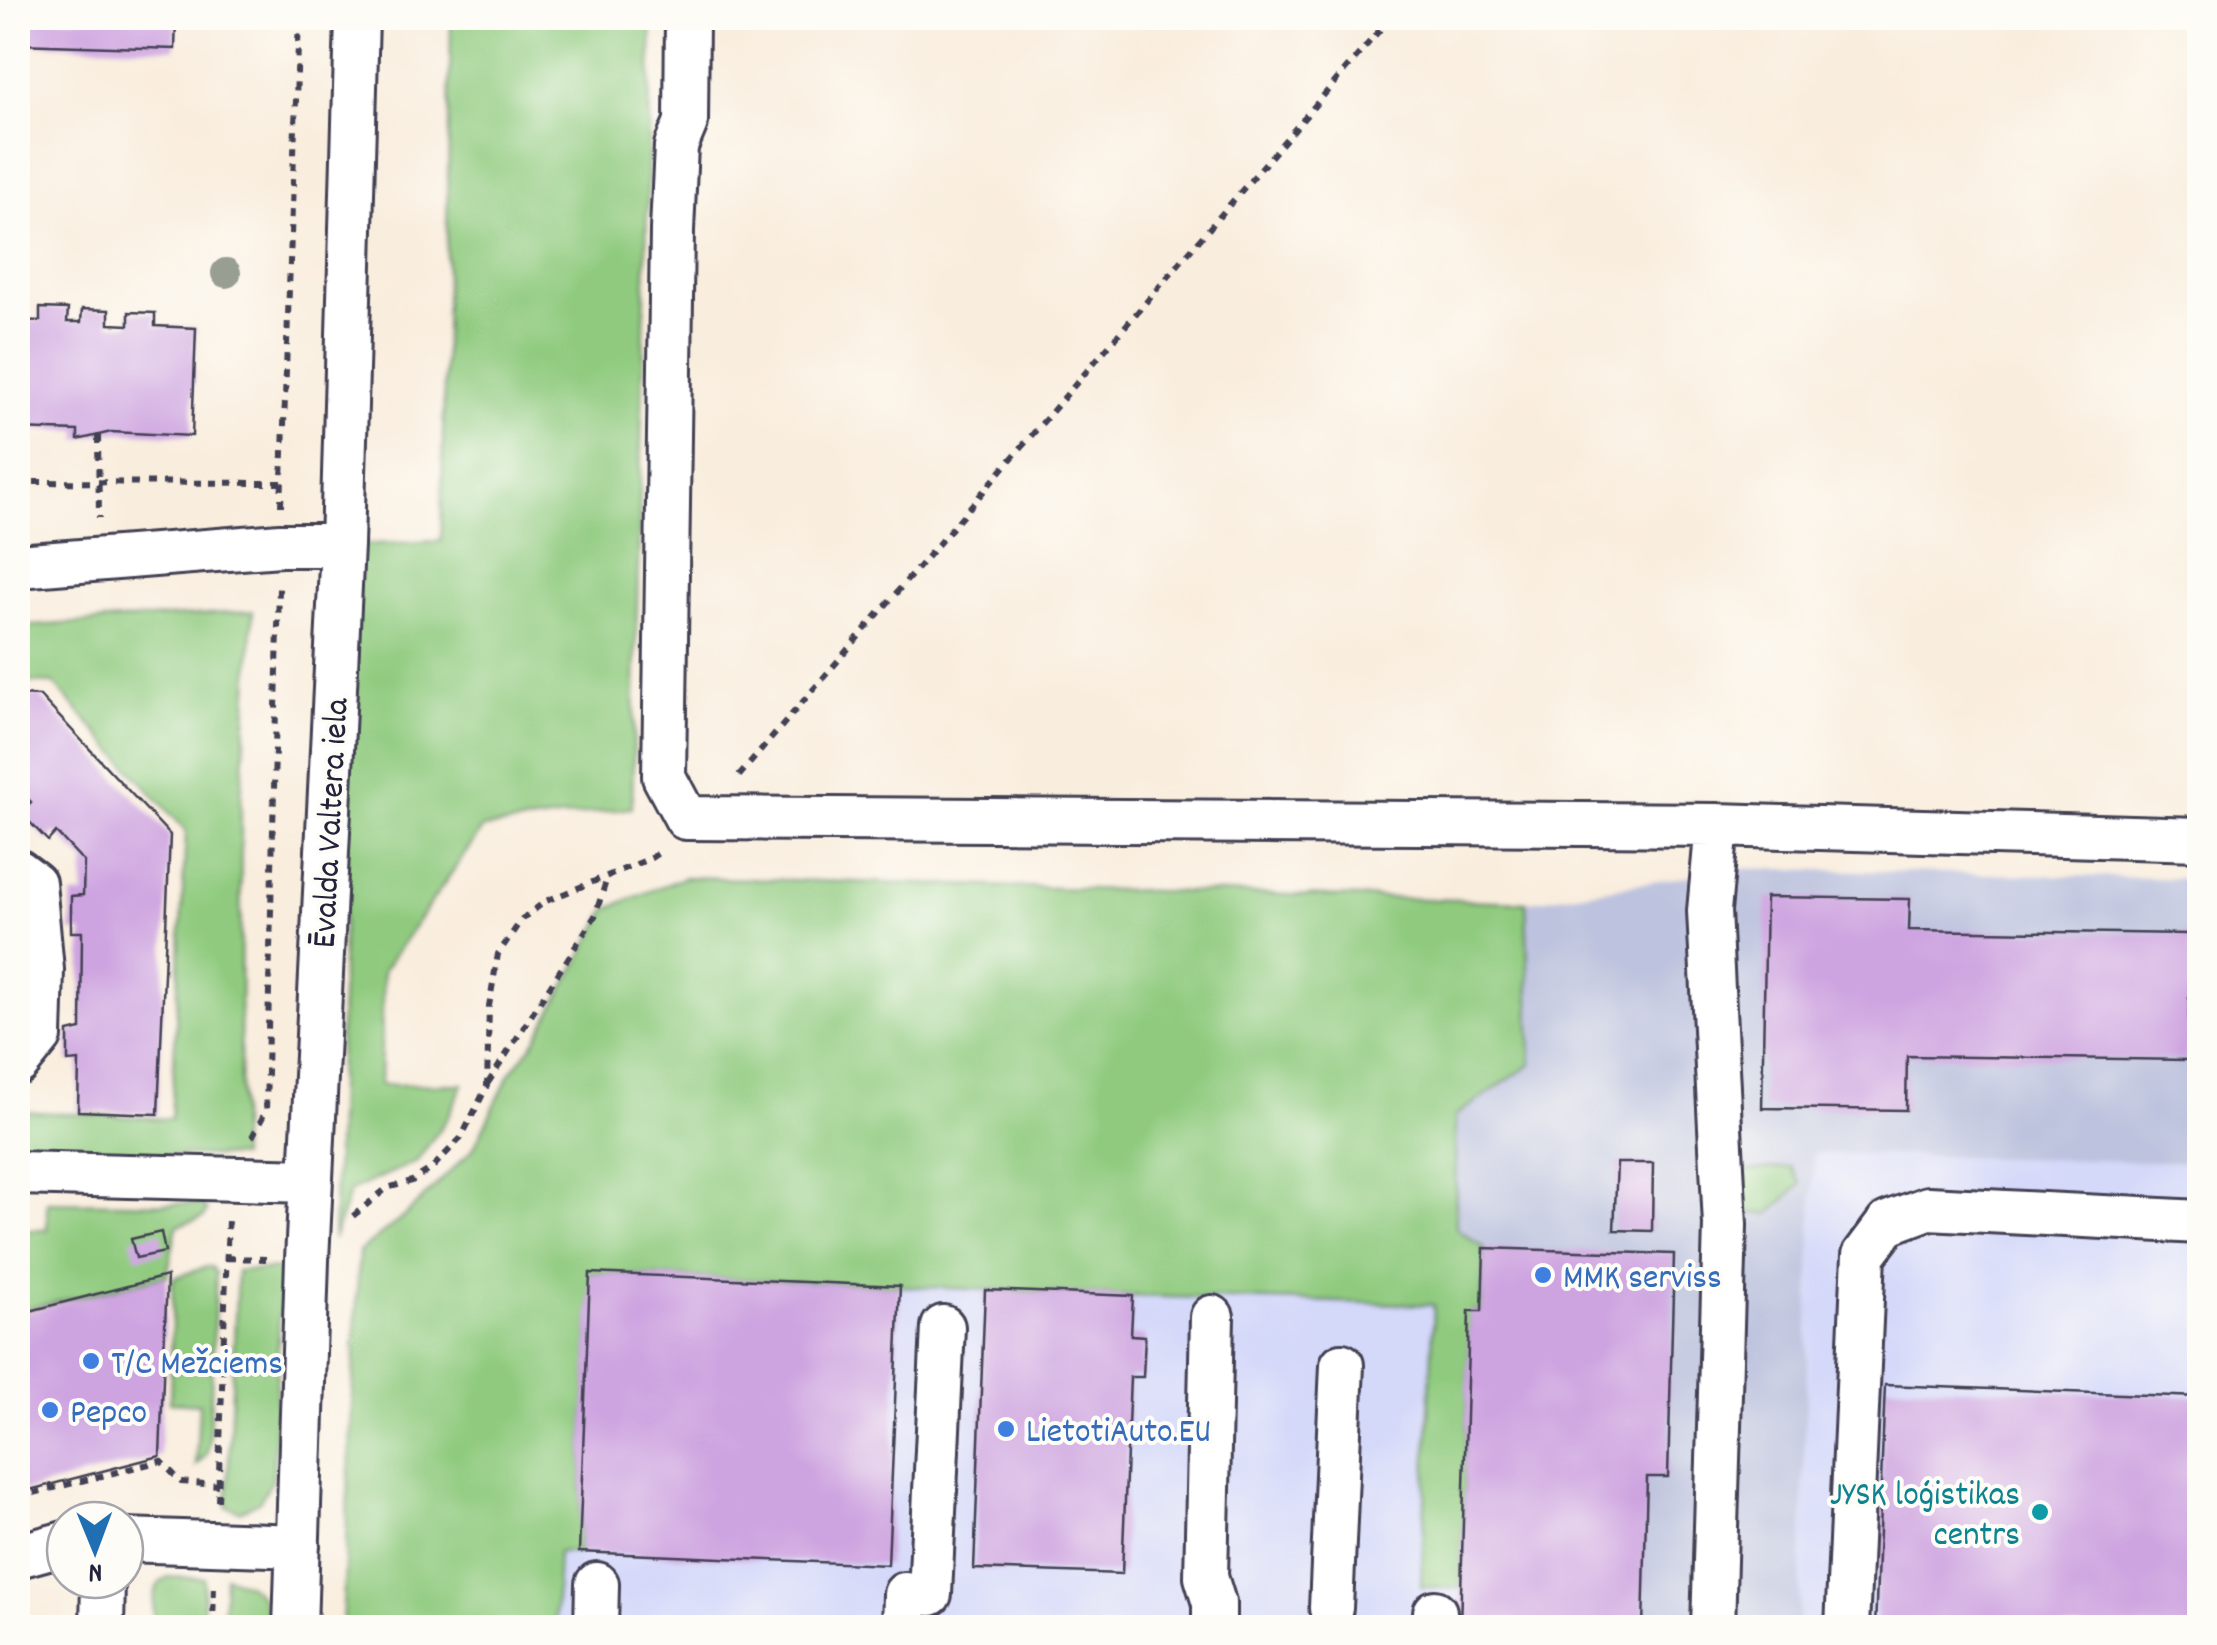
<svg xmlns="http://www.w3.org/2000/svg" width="2217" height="1645" viewBox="0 0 2217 1645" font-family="Dekko,sans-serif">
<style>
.built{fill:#d4d8f9}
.industrial{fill:#bdc3de}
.green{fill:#8fca7e;stroke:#58765c;stroke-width:2.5}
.building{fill:#cea4e0}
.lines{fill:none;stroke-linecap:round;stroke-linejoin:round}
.minor-casing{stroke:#424053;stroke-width:48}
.path{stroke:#424053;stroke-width:6;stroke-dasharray:8 8;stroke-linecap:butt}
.minor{stroke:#fff;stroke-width:42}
.tree{fill:#989e91}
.shop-dot{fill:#3f7fe0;stroke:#fdfcf7;stroke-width:4}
.culture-dot{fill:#0f9aa8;stroke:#fdfcf7;stroke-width:4}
.labels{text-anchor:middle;stroke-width:8;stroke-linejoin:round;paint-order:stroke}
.street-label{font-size:35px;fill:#22223b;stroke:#fdfcf7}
.shop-label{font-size:35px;fill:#366cbe;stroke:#fdfcf7;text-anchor:start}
.culture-label{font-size:35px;fill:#0d838f;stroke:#fdfcf7;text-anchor:end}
</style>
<rect width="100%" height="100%" fill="#fdfcf7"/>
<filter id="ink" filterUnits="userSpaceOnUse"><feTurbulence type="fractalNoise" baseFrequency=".01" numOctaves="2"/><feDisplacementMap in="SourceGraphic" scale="20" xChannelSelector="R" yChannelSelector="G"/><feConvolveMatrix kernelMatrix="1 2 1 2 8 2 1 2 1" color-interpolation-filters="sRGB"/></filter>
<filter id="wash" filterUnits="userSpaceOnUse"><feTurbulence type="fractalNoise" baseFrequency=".0048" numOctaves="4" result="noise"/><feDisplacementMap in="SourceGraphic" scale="40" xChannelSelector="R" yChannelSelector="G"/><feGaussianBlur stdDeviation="2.25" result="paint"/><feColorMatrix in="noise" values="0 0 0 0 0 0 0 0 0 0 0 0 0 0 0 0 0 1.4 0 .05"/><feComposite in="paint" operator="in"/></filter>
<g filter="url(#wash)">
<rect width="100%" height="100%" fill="#f9eddd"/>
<path class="built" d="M685,877l841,25 -70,326 28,20 -24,379 -905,1 3,-76 21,-1 11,-278z
M1814,1152l385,11v464l-400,1z"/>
<path class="industrial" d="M1739,868l460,11v284l-385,-10 -15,474h-339l9,-316h12l-25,-82 -1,-113 76,-52 -5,-162z"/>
<path class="green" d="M451,18h201l-20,790 -149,20 -100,143 -3,114 83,-1 -15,33 -31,44 -67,30 -17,48 23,-694 85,-4z
M253,611l-12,192 -1,354 -222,-7v-39l153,8 15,-288 -133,-148 -35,-1v-55z
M685,877l841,25 5,162 -76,52 1,112 28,20 -2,63h-12l-9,277 -40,-1 13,-282 -301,-9 -542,-23 -12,279h-21l-3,75 -213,1 17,-376 49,-39 65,-64 37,-75 25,-33 73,-133z
M1791,1167l10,17 -32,30 -20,-1 -13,-18 8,-24z
M47,1202l155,2 5,7 -3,6 -27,9 -10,50 -149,35v-81h29z
M206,1267h6l4,6 -7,171 -3,11 -10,10 3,-61 -29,-2 3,-124z
M281,1269l-8,210 -14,23 -19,9 -13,-4 10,-236z
M225,1576c29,8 44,20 43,51h-45z
M168,1577l36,1 -1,49h-50c1,-18 -4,-42 15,-50z"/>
<g id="blocks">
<path class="building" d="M18,18h158l-1,31 -157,-5z
M40,308l28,1 -1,13h14l1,-13 27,1v14l20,1v-13l26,1v13l41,2 -4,108 -81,-4 -33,8v-9l-60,-2v-109l22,1z
M18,695l22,1 130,139 -12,279 -80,-3 1,-50 -11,1v-30l13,-3 1,-97h-11v-36l12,-1 1,-33 -28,-30 -8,9 -27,-28 10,-11 -13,-14z
M1766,897l144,2 -1,31 281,4 -2,126 -281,-4 -1,54 -144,-2z
M1617,1163h36l-1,68 -38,-1z
M161,1232l4,20 -29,6 -5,-19z
M1484,1248l190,6 -6,223h-21l-4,151h-183l9,-317h13z
M590,1273l310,13 -12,279 -309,-13z
M167,1276l-7,180 -142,37v-179z
M985,1290l148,6 -2,39 14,1 -2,41h-13l-8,197 -148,-5z
M1885,1385l315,12v231h-325z"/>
</g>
</g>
<g filter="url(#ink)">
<use href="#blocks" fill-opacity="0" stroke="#424053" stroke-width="2.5"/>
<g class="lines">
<g class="minor-casing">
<path id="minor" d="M687,18l-1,104 -10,24 -4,84 -8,547 22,41 1031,7 483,14
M18,566l262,-21h62
M18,871l16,12 8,87 -2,66 -22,27
M18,1173l292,8
M1212,1317l-6,260 8,26v25
M125,1540l173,6
M18,1556l47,-13
M930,1594l13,-267
M1331,1608l11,-243
M102,1628l1,-48
M295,1628l12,-368 35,-715 15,-527
M596,1628l1,-44
M904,1628l1,-34
M1435,1628v-16
M1713,1628l12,-403 -16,-314 8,-86
M1847,1628l17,-373 24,-32 40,-15 272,14"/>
</g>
<path class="path" d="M98,436l1,82
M18,482l264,1
M281,506l18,-488
M739,776l651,-758
M488,1083l107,-167 12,-38
M252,1137l14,-26 13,-523
M353,1216l34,-28 25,-7 20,-13 29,-30 26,-52 2,-80 9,-52 24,-35 24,-18 105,-43 12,-8
M227,1258l39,1
M18,1497l143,-36 20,21 37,3
M218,1501l10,-282
M213,1628l1,-44"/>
<use href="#minor" class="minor"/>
</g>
<circle class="tree" cx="226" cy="273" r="15"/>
</g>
<g class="shop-dot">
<circle cx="1543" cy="1275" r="10"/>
<circle cx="91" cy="1361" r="10"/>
<circle cx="50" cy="1410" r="10"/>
<circle cx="1006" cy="1429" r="10"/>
</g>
<circle class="culture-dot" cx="2040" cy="1512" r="10"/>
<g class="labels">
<g class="street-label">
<text transform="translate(328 823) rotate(-87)" y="12">Ēvalda Valtera iela</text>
</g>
<g class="shop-label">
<text x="1563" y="1287">MMK serviss</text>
<text x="111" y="1373">T/C Mežciems</text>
<text x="70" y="1422">Pepco</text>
<text x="1026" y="1441">LietotiAuto.EU</text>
</g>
<g class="culture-label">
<text x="2020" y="1504">JYSK loģistikas<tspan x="2020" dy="40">centrs</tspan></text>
</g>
</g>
<rect width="2217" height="1645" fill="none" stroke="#fdfcf7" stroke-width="60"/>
<g transform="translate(95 1550) rotate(179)"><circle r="48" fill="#fdfcf7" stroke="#a5a5ac" stroke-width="2.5"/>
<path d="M0-8L18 38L0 25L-18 38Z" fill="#1f6fb2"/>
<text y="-15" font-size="28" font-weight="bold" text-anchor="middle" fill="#22223b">N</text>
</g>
</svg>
